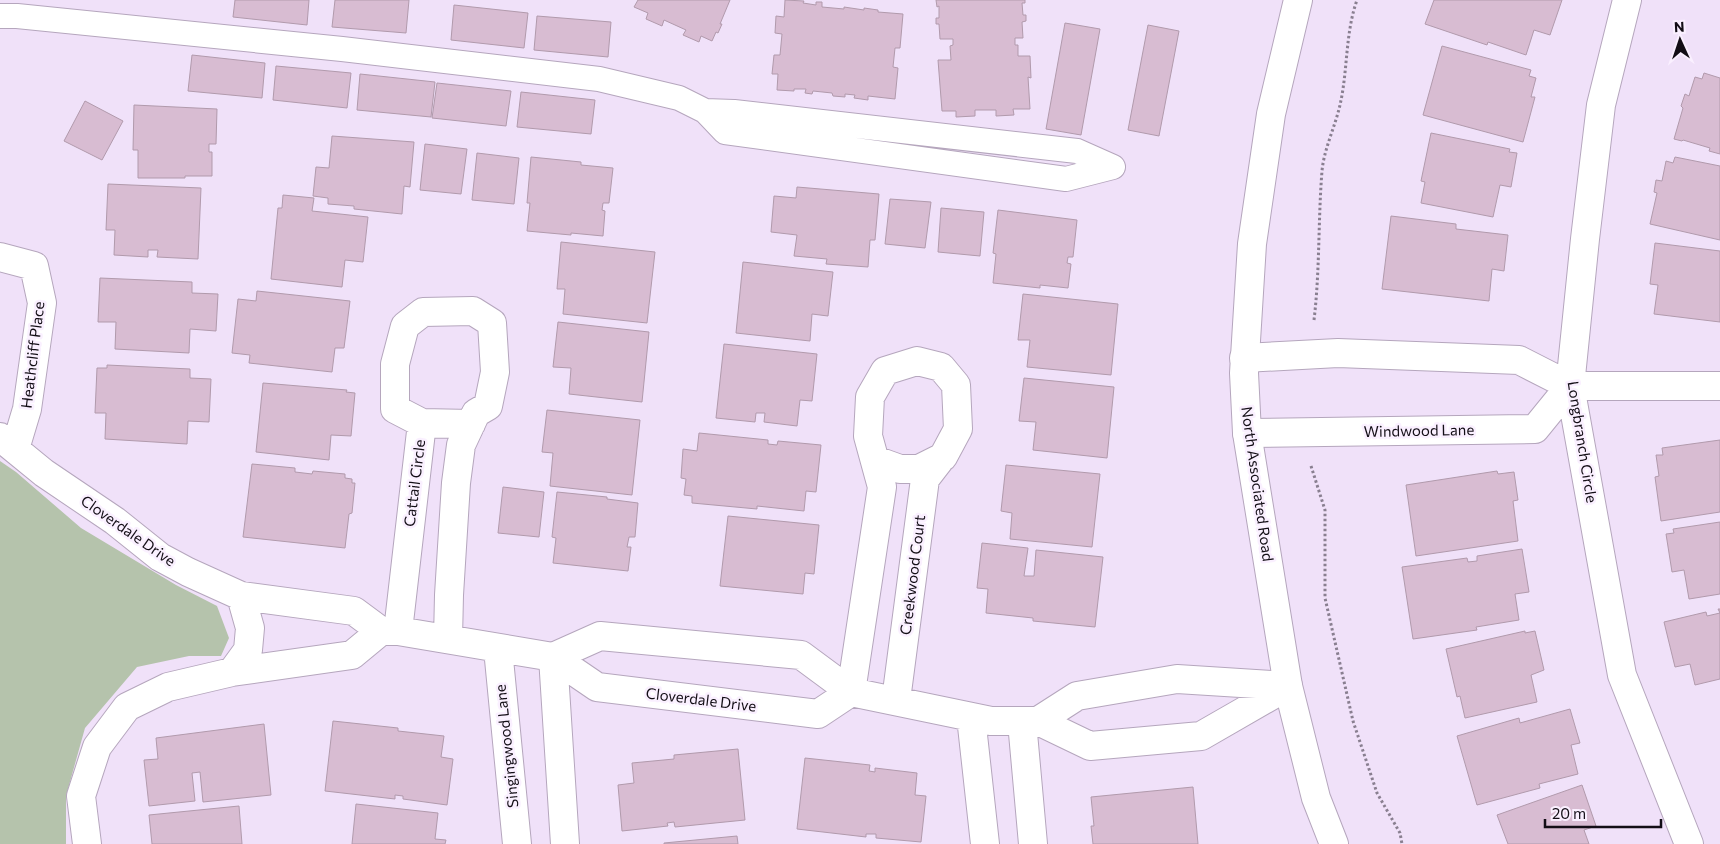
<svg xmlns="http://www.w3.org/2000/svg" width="1720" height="844" viewBox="0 0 1720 844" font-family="Commissioner,sans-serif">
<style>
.green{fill:#b5c3ac}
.building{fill:#d8bcd2;stroke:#b19aac}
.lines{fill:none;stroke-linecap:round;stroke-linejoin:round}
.service-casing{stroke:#b5a6bd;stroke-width:26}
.minor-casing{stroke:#b5a6bd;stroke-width:30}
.tertiary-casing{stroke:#b5a6bd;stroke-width:30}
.path{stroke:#897f90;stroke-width:3;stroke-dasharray:2.5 2.5;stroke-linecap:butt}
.service{stroke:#fff;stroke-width:24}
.minor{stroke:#fff;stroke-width:28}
.tertiary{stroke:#fff;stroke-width:28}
.labels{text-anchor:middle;stroke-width:5;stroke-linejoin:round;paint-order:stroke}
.street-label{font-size:15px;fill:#130e16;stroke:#faf0ff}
</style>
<rect width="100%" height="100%" fill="#f0e1f9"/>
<path class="green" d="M0,461l16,11 65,56 95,57 41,21 12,32 -8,18h-32l-52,11 -52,61 -19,68v48h-66z"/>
<path class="building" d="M235,0h74l-2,25 -74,-8z
M335,0h74l-3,33 -74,-6z
M638,0h92l-10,24h2l-4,9 -2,-1 -4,9 -11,-5 -2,6 -16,-7 3,-5 -22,-10 -2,6 -16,-7 2,-6 -14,-6z
M785,0l19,1 -1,2 13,2v-3h6v5l22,2v-2l20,3v-2l14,2v2l25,2 -3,34h-5l-2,19 5,1 -3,31 -27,-3v4l-14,-2 1,-3 -10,-1v3l-12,-1 -1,-3 -19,-2 -1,3 -7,-1 1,-4h-12v2l-17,-1 1,-16h-6l2,-19h6l2,-21 -7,-1 1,-17 8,1z
M936,0h89v3h-3l1,12h3v6l-4,1 1,16h-8v7h3v11h12l1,22 -3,-1 2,32h-17l1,6 -18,1v-6h-21v6l-19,1v-6h-14l-4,-51h13l-1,-14 3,-1v-6h-13l-1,-15h-3v-6h3v-12l-2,1z
M1434,0h128l-12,35 -16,-5 -8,25 -38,-13 -1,3 -62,-21z
M454,5l74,8 -4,35 -73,-8z
M537,16l74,6 -3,35 -74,-7z
M1065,23l35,6 -19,106 -35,-6z
M1148,25l31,6 -20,105 -31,-6z
M1442,46l89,24 -2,6 7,2 -5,19h4l-12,45 -100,-27z
M192,55l73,8 -3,35 -74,-7z
M276,66l75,7 -4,35 -74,-8z
M1704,73l16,5v76l-11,-3 1,-3 -27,-8 -1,1 -8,-2 9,-31 -2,-2 4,-12 4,2 6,-19 7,2z
M360,74l75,8 -4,35 -74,-7z
M437,83l74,8 -5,35 -74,-8z
M521,92l74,8 -4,34 -74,-7z
M85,101l38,20 -21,39 -38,-19z
M134,105l83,4 -1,35h-7v8h3v24h-27v2h-47v-28h-5z
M1431,133l79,16 -1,3 8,1 -6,34 -11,-2 -7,32 -72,-14 4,-21 -4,-1z
M332,136l82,6 -4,45 -6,-1 -2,28 -48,-5v-3l-26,-2v-6l-15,-2 3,-29 13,1z
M425,144l42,5 -6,45 -41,-4z
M477,153l42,5 -5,46 -42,-4z
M531,157l50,5v3l32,3 -4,35h-6l-1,7 3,1 -2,25 -32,-3v2l-44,-4 3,-28h-3z
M1675,157l45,9v74l-70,-16 7,-31 -3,-1 2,-12 6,1 4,-20 7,2z
M108,184l93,4 -3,71 -41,-2 1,-7h-10v7l-34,-2 1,-25h-9z
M797,187l82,7 -4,46h-5l-2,27 -42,-3 1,-5 -33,-3 3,-21 -26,-3 3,-36 22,2z
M283,195l31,3 -2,13 56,6 -5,45 -18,-2 -3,27 -71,-8 7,-71h4z
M890,199l41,3 -6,46 -40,-4z
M941,208l43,4 -4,44 -42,-4z
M998,210l79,10 -4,37h-5l-1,6 4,1 -3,24 -28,-3v3l-47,-5 3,-29 -3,-1z
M1391,216l65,8v5l52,6 -4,36 -12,-2 -3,32 -107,-12z
M561,242l94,10 -8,71 -84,-9 2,-25h-8z
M1655,243l65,8v71l-66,-8 4,-29 -8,-1z
M743,262l90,10 -5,44 -16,-2 -2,27 -74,-8z
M100,278l92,4v11l26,1 -2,37 -26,-2 -1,24 -74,-4 1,-27h-18z
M257,291l93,10 -6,47h-9l-3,24 -83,-9 1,-8 -18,-2 6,-54 18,2z
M1023,294l95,10 -7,71 -84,-8 3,-27h-12z
M558,322l91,10 -7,70 -73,-8 2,-26 -18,-1z
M724,344l93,10 -5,47 -12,-1 -3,26 -33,-4 1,-9h-9l-1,9 -39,-4z
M107,365l83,4v9l21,1 -2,43 -21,-1 -1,23 -82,-5 1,-26h-11l2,-45h10z
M1024,378l90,9 -7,71 -74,-8 3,-28 -17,-1z
M263,383l84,7 -1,2 9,1 -4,43 -20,-1 -2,25 -73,-8z
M547,410l93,10 -8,75 -82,-9 3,-33 -11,-1z
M699,433l69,7v4l9,1 1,-4 43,4 -5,47 -10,-1 -2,20 -47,-5v3l-65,-6v-7l-8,-1 2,-16 -5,-1 2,-29 14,2z
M1720,440v72l-59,9 -6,-44 4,-1 -3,-21h7l-1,-7z
M252,464l43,4v4l17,2 1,-3 32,3v4l7,1v4h3l-3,30 -3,1 -4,34 -102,-11z
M1006,465l94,9 -8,73 -82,-8 2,-26 -11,-2z
M1497,471l1,3 16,-2 4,28 -5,1 5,40 -102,15 -10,-71z
M503,487l41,5 -5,45 -41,-4z
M557,492l50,5v2l31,4 -3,34h-6l-2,10h4l-3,24 -75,-8 3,-25 -4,-1z
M728,516l91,9 -5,49 -9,-1 -2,21 -83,-8z
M1720,522v72l-31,5 -5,-29 -12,2 -6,-38 8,-1 -1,-4z
M982,543l46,5 -4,28h10l2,-26 67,7 -8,70 -62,-6v-3l-47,-5 2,-24 -11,-1z
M1522,549l7,43 -14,2 4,26 -43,7 1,3 -64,9 -11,-72 65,-9 1,4 9,-1v-5z
M1718,609h2v70l-25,6 -5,-21 -15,3 -11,-45 42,-10 1,4 13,-3z
M1525,631v2l10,-2 9,39 -13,5 6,27 -72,16 -5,-22 -3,1 -11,-48z
M1570,709l10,34 -9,2 7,29 -39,10 1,4 -63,17 -20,-69 62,-18 1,5z
M333,721l65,7v3l46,5 -3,21 12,2 -6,46 -44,-6v-3l-8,-1v4l-70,-8z
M264,724l7,71 -68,7 -3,-30 -8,1 3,28 -46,5 -5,-46 14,-1 -2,-21z
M738,749l7,71 -70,7 -1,-5 -7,1 1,3 -46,5 -4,-46 16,-2 -2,-20 42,-4v-4z
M805,758l65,7 -1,6 6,1v-4l42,5 -2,22 11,1 -5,46 -45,-4v-4h-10v3l-69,-8z
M1582,785l14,41 -12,4 5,14h-81l-11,-29z
M1193,787l5,57h-105l-2,-18h3l-3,-29z
M356,804l82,9 -3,26 11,1 -1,4h-93z
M239,806l3,38h-90l-3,-29z
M737,836l1,8h-74v-1z"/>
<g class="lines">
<g class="service-casing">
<path id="service" d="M0,16h17l325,33 257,30 80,19 26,13
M705,111l29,1 343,39 36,16 -47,12 -341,-47z"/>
</g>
<g class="minor-casing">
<path id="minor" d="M1627,0l-26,105 -16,134 -15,147 52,289 67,169
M0,257l34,9 8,37 -15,106 -12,40
M1244,358l94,-5 181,7 51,26h150
M1247,433l288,-4 35,-43
M0,437l44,36 71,48 45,36 28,15 53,24 113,15 27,20h17l155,26 12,187
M398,631l24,-208
M448,639l1,-44 7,-112 5,-38 15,-32 12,-7 7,-34 -3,-49 -19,-12 -50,1 -18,14 -10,38v45l27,14 49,1
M498,649l19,195
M232,672l16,-22 2,-22 -9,-32
M851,692l-33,22 -221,-27 -44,-30 47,-21 201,19 50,37 140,29h47l52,25 111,-10 87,-50
M851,692l31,-205 -14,-51 2,-39 15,-26 32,-10 24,6 15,18 2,44 -15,28 -24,12h-19l-25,-9
M896,700l29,-221 17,-22
M971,717l14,127
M1038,721l39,-25 100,-17 111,7
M1022,722l11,122
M87,844l-6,-48 16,-49 30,-40 41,-20 64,-15 120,-17 29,-24"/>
</g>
<g class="tertiary-casing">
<path id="tertiary" d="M1298,0l-27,114 -19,130 -8,129 3,60 41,253 28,112 18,46"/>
</g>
<path class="path" d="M1314,320c6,-50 4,-99 8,-149 2,-22 13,-44 18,-66 8,-35 5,-71 17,-105
M1311,466l14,44v88l28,123 24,72 23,40 2,11"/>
<use href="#service" class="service"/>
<use href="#minor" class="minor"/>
<use href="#tertiary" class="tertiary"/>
</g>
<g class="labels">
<g class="street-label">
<text transform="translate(33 355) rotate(-83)" y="5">Heathcliff Place</text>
<text transform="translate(1419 431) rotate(-1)" y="5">Windwood Lane</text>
<text transform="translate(1582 442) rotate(81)" y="5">Longbranch Circle</text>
<text transform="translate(415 483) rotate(-83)" y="5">Cattail Circle</text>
<text transform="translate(1257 484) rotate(82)" y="5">North Associated Road</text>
<text transform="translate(128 531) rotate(35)" y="5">Cloverdale Drive</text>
<text transform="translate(913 575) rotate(-83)" y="5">Creekwood Court</text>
<text transform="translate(701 700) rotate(7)" y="5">Cloverdale Drive</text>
<text transform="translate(507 746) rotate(-96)" y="5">Singingwood Lane</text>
</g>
</g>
<g transform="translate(1680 40) rotate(357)" stroke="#faf0ff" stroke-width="4" paint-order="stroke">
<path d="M0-4L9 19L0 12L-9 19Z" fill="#130e16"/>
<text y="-8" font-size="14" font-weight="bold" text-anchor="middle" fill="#130e16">N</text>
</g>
<path d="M1545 819v8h116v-8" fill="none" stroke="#130e16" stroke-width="2.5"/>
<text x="1552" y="819" font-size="15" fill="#130e16" stroke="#faf0ff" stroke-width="4" paint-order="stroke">20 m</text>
</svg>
